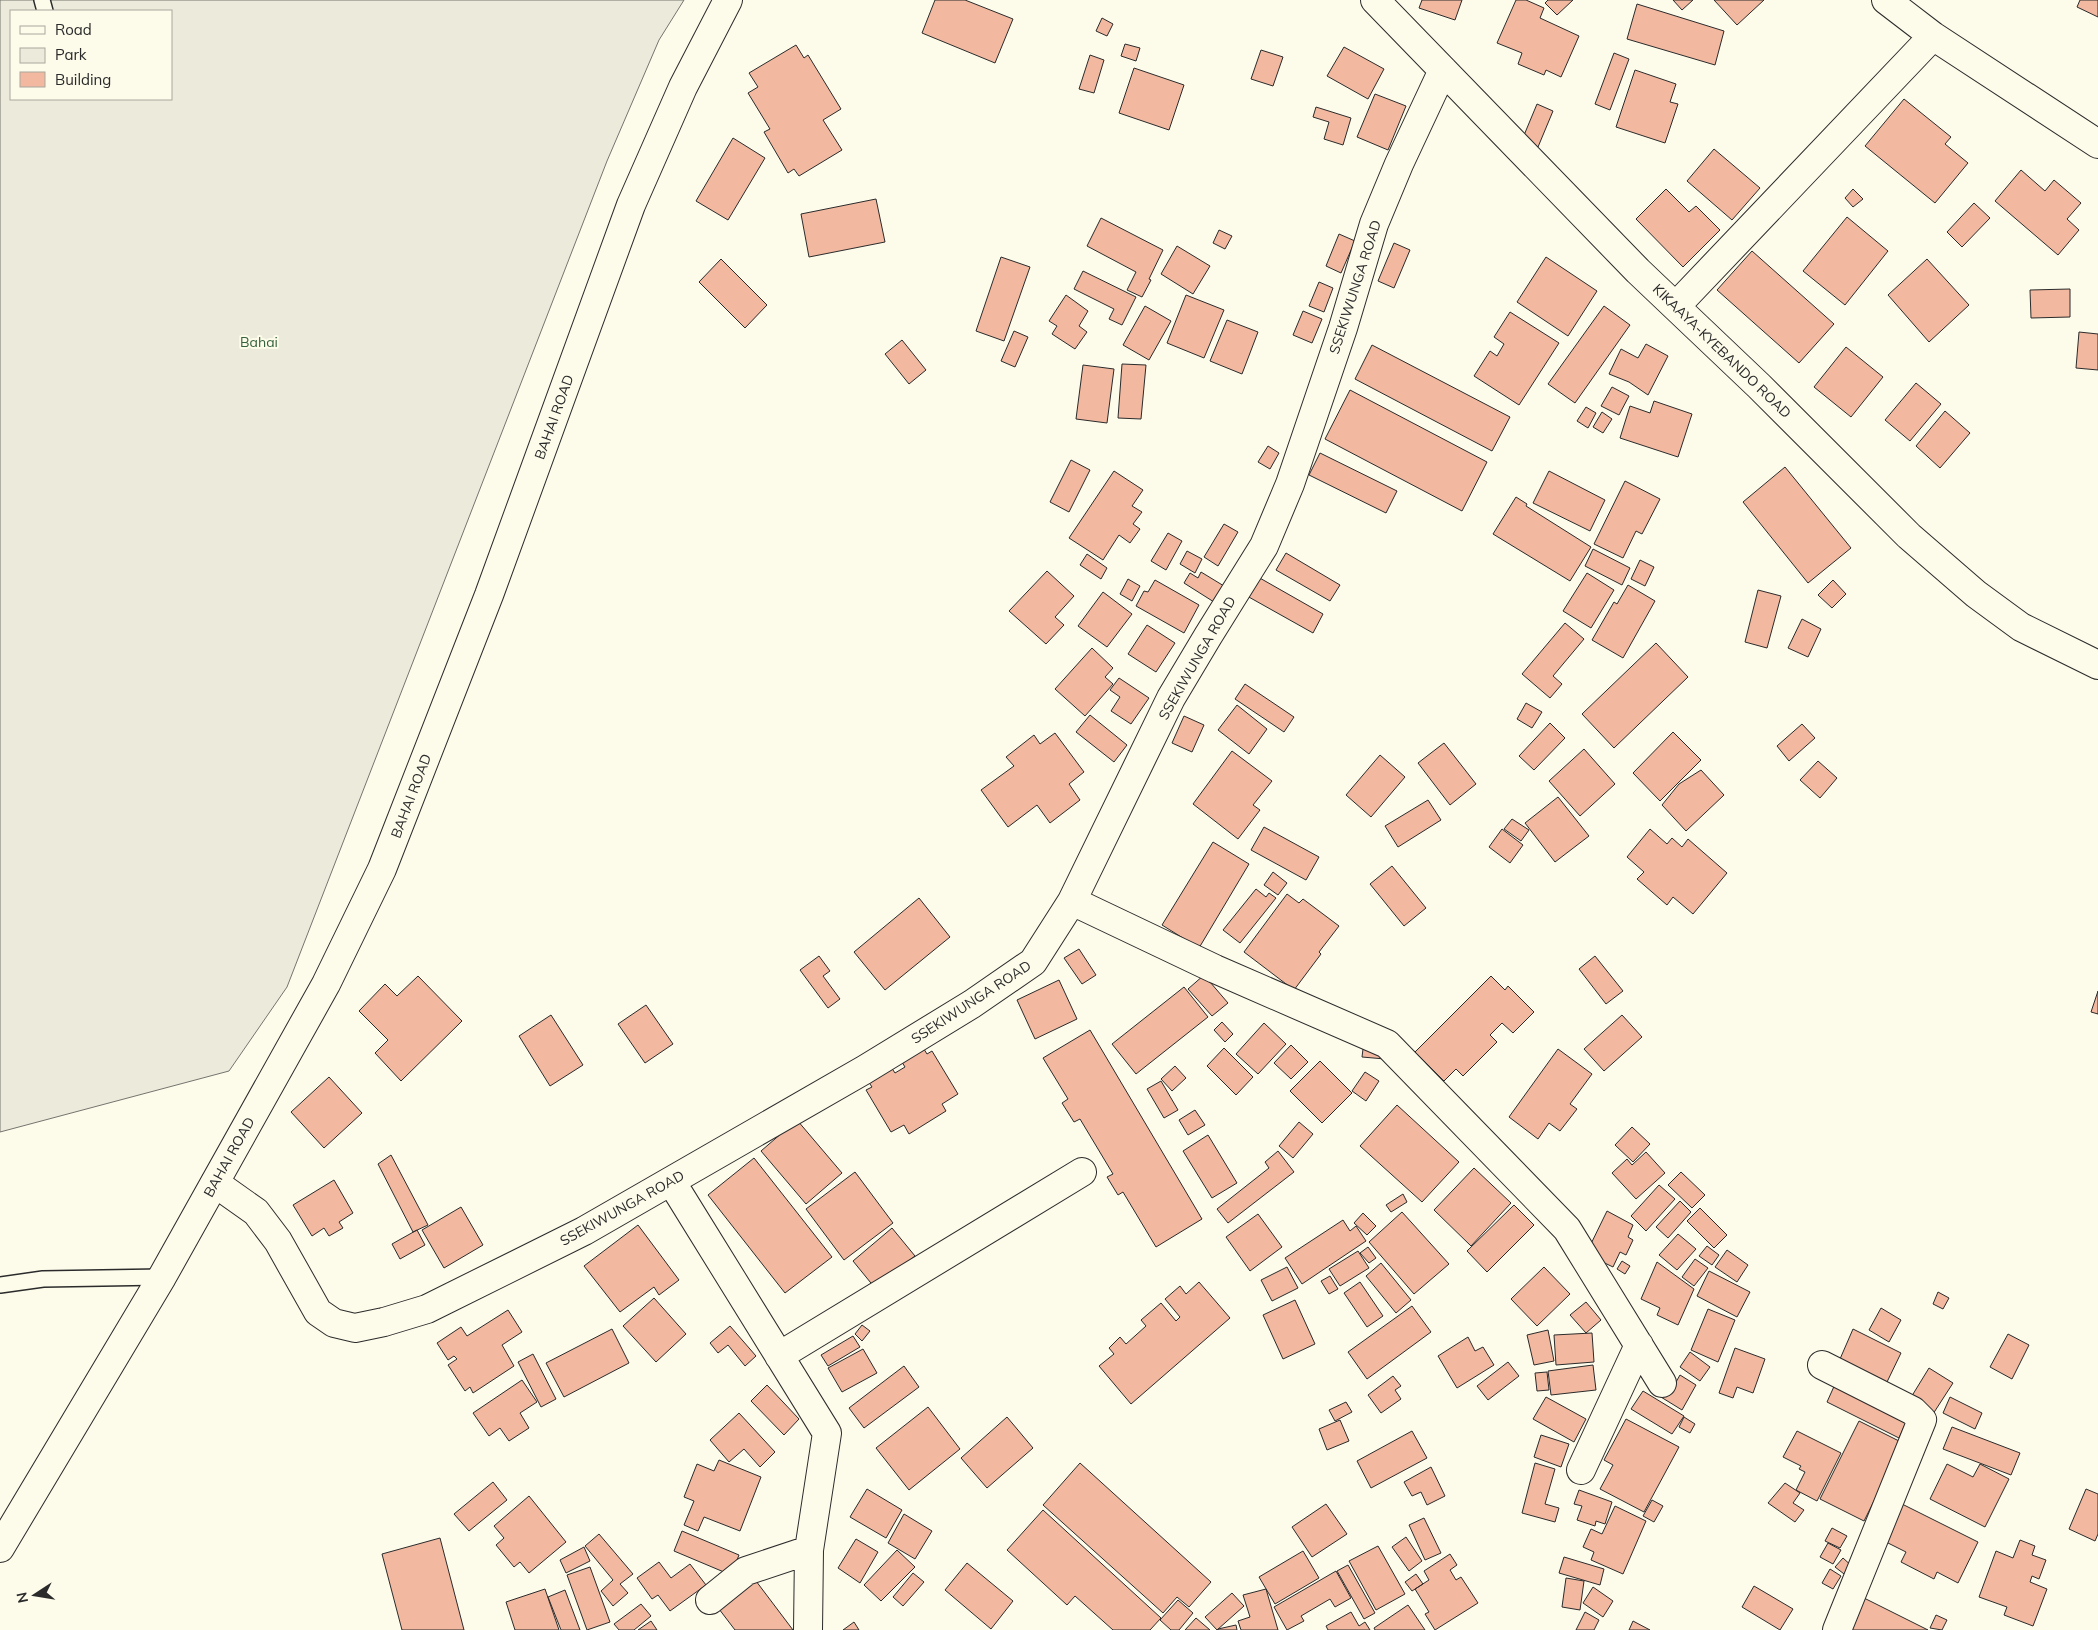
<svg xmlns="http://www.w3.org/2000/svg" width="2098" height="1630" viewBox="0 0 2098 1630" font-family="Mulish,sans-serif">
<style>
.green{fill:#ecebdb;stroke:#74746e;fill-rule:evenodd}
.building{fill:#f2b8a0;stroke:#2b2b2b}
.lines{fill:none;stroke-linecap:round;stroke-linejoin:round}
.service-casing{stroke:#2b2b2b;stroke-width:18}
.minor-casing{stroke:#2b2b2b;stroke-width:30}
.tertiary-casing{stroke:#2b2b2b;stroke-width:30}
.service{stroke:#fdfbea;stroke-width:15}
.minor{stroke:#fdfbea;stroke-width:28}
.tertiary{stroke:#fdfbea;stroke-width:28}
.labels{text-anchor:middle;stroke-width:4;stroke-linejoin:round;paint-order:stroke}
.street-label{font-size:14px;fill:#2b2b2b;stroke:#fdfbea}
.park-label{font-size:14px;fill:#34623c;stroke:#fdfbea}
</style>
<rect width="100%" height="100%" fill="#fdfbea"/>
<path class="green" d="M0,0h684l-25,40 -52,121 -320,826 -58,84 -229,61zM11,11h160v88h-160z"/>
<path class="building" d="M935,0h30l48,19 -18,44 -73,-30z
M1422,0h40l-7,20 -36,-12z
M1516,0h10l18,8 -4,10 39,18 -18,41 -15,-7 -2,5 -26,-11 4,-11 -25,-10z
M1548,0h25l-16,15 -12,-12z
M1673,0h20l-11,10z
M1714,0h50l-27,25z
M2080,0h18v17l-21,-10z
M1637,4l87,27 -9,34 -88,-26z
M1102,18l11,6 -6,12 -11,-5z
M1125,44l15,4 -4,13 -15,-5z
M796,45l8,13 4,-3 33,54 -18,11 19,30 -43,26 -5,-7 -6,4 -24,-41 6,-3 -22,-36 10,-6 -9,-14z
M1344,47l40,22 -16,30 -41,-23z
M1261,50l22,7 -10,29 -22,-7z
M1614,53l15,6 -19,51 -15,-6z
M1090,55l14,5 -10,33 -15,-4z
M1134,68l50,17 -15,45 -50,-17z
M1635,70l41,14 -6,18 8,2 -13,39 -49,-16z
M1375,94l31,12 -18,44 -31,-13z
M1904,99l47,38 -6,7 23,19 -33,40 -70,-57z
M1537,104l16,7 -15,36 -16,-7z
M1316,107l35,11 -8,27 -19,-6 5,-17 -16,-5z
M733,138l32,20 -37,62 -32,-19z
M1714,149l46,39 -28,32 -45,-39z
M2021,170l24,21 9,-11 27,23 -14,16 12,11 -21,25 -63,-54z
M1666,189l23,23 7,-6 24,24 -37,37 -47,-48z
M1853,189l10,10 -10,8 -8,-9z
M876,199l9,43 -76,15 -8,-43z
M1974,203l16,15 -28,29 -15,-15z
M1847,217l41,34 -43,54 -42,-34z
M1101,218l62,32 -14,29 2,1 -9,17 -15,-7 9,-18 -49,-26z
M1219,230l13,6 -7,13 -12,-6z
M1339,234l16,7 -14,32 -15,-7z
M1394,243l16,7 -16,38 -16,-7z
M1177,246l33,20 -17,28 -32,-20z
M1752,251l82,73 -35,39 -82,-73z
M1001,257l29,10 -26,74 -28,-10z
M1546,257l51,34 -29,45 -51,-34z
M721,259l46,46 -22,23 -46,-46z
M1927,259l42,46 -40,37 -41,-47z
M1083,271l53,26 -14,28 -13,-6 5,-10 -40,-20z
M1319,282l14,6 -9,24 -15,-6z
M2070,289v28l-39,1 -1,-28z
M1066,295l22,16 -9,15 8,6 -12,17 -23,-15 5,-8 -8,-5z
M1186,295l38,15 -20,48 -37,-15z
M1145,306l26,15 -22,39 -26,-15z
M1604,306l26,19 -55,78 -27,-19z
M1303,311l19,8 -10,24 -19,-8z
M1510,312l49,31 -40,62 -45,-29 16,-25 7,5 7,-12 -10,-7z
M1227,320l31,12 -16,42 -32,-13z
M1014,331l14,6 -13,30 -14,-6z
M2079,332l19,2v36l-22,-2z
M902,340l24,30 -17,14 -24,-30z
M1646,344l22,12 -20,39 -19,-13 -20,-8 12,-25 17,9z
M1372,345l138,72 -18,34 -137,-72z
M1846,347l37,30 -32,40 -37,-30z
M1122,364l24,1 -5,54 -23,-1z
M1083,365l31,4 -7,54 -31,-4z
M1916,383l25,21 -31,37 -25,-21z
M1612,387l17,9 -10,19 -18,-9z
M1350,390l137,72 -25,49 -137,-72z
M1654,401l38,13 -14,43 -58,-19 10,-32 20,7z
M1586,407l10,6 -8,15 -11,-7z
M1945,411l25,22 -30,35 -24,-22z
M1602,412l10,7 -9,14 -10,-6z
M1268,446l11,7 -9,16 -12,-7z
M1320,453l77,38 -11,22 -77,-38z
M1071,460l19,10 -21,42 -19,-10z
M1785,467l66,81 -43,35 -65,-81z
M1114,471l29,19 -11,16 10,6 -9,12 7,5 -10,14 -11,-8 -16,25 -34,-22z
M1549,471l56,29 -15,31 -57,-28z
M1625,481l35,18 -18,35 -6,-3 -13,27 -29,-14z
M1516,497l11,7 -1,2 65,41 -21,34 -77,-47z
M1224,524l14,8 -20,34 -14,-9z
M1168,533l14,8 -16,29 -15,-9z
M1593,549l37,19 -8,17 -37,-19z
M1187,551l15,8 -7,14 -15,-9z
M1286,553l54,32 -10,16 -54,-31z
M1087,554l20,14 -6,11 -21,-14z
M1640,560l14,7 -9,19 -14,-7z
M1047,571l27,25 -19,21 9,8 -18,19 -37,-33z
M1201,572l23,14 -10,16 -30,-19 6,-10 8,5z
M1587,573l27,17 -23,38 -28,-17z
M1258,577l65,37 -10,19 -66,-37z
M1128,579l12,7 -8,15 -12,-7z
M1155,580l44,25 -15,28 -48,-27 8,-15 4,1z
M1833,580l13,14 -14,14 -14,-13z
M1628,585l27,16 -32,57 -31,-18 22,-38 3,2z
M1758,590l23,6 -14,52 -22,-6z
M1103,592l29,22 -25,33 -29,-21z
M1802,619l19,10 -13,28 -20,-9z
M1565,623l19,16 -31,37 9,8 -12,14 -28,-24z
M1147,625l28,18 -19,29 -28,-18z
M1656,643l32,34 -74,71 -32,-34z
M1092,648l21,20 -8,9 8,7 -28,32 -30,-27z
M1119,678l30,20 -18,26 -20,-13 9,-14 -10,-7z
M1245,684l49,33 -10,15 -49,-33z
M1526,703l16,9 -10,16 -15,-9z
M1237,705l30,24 -18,25 -31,-24z
M1090,715l37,30 -13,17 -38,-30z
M1184,716l20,9 -12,27 -20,-9z
M1550,723l15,15 -31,32 -15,-14z
M1802,724l13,14 -26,23 -12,-15z
M1673,732l28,28 -41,41 -27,-28z
M1055,733l29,39 -15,12 11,16 -30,23 -13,-18 -29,22 -27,-37 33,-24 -8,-9 28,-22 6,9z
M1444,743l32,41 -26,21 -32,-42z
M1584,749l31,35 -35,32 -31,-35z
M1232,751l40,30 -19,24 7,5 -22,29 -45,-35z
M1380,755l25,22 -34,40 -25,-22z
M1818,761l19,17 -17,20 -20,-18z
M1701,770l23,25 -38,36 -24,-26 17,-21z
M1558,797l31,39 -34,26 -30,-39z
M1428,800l13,20 -43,27 -13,-21z
M1512,819l17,11 -8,11 -17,-12z
M1264,827l55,30 -13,23 -55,-30z
M1502,829l21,16 -13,18 -21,-16z
M1650,829l17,15 5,-6 10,9 6,-8 39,34 -34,41 -20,-17 -6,8 -30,-26 7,-7 -17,-15z
M1213,842l36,22 -50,84 -37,-23z
M1392,866l34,42 -22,18 -34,-42z
M1273,872l14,11 -9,12 -14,-10z
M1256,889l10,8 3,-4 7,5 -36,45 -17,-13z
M1287,894l12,9 4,-4 36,27 -20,26 2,2 -27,36 -50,-38z
M919,898l31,39 -65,53 -31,-38z
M1079,949l17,26 -14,9 -18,-26z
M819,956l11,15 -7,5 17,23 -12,9 -28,-38z
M1595,956l28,35 -17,13 -27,-35z
M1204,975l24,28 -16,13 -24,-27z
M418,976l44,45 -61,60 -26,-28 13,-13 -29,-29 26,-27 12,12z
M1491,976l14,14 3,-4 26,26 -21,21 -11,-10 -12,12 7,7 -34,34 -7,-7 -12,12 -29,-29z
M1059,980l18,39 -42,20 -18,-39z
M1184,987l24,30 -72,57 -24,-30z
M2098,991v23l-7,-2z
M646,1005l27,39 -28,19 -27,-39z
M551,1015l32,50 -33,21 -31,-50z
M1622,1015l20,22 -38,34 -20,-22z
M1222,1022l11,12 -8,8 -11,-12z
M1264,1023l22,21 -28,30 -22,-20z
M1090,1030l112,189 -46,28 -33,-55 -5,3 -11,-18 6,-3 -33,-55 -6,3 -12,-19 6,-4 -25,-41z
M1364,1041l21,18 -23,-2z
M1291,1045l17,17 -17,17 -17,-16z
M922,1046l5,8 5,-3 26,43 -16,10 4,7 -37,23 -5,-9 -13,7 -25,-42 6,-3 -6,-9 23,-14 6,9 10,-6 -5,-8z
M1224,1048l29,29 -17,18 -29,-29z
M1558,1049l34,25 -22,30 7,5 -17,22 -11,-8 -11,16 -29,-22z
M1320,1061l32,32 -30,30 -32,-32z
M1175,1066l11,12 -14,13 -11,-12z
M1365,1072l14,9 -13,20 -14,-10z
M329,1077l33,36 -38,35 -33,-36z
M1161,1081l17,29 -14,8 -17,-29z
M1397,1105l62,57 -37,40 -62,-56z
M1195,1110l10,15 -17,10 -9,-15z
M797,1120l45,53 -36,31 -45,-53z
M1299,1122l14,12 -20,24 -14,-12z
M1632,1127l18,17 -17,18 -18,-17z
M1208,1135l29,48 -25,15 -29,-47z
M1278,1151l16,21 -66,51 -11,-14 52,-41 -4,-6z
M1646,1152l19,21 -29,26 -24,-26 15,-14 5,6z
M391,1155l37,70 -15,7 -35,-68z
M754,1158l78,99 -47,36 -77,-98z
M1474,1168l37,35 -40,43 -37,-36z
M855,1172l38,51 -49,37 -38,-51z
M1681,1172l24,23 -13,13 -24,-23z
M334,1180l19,33 -14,9 4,6 -14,8 -5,-8 -12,8 -19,-31z
M1659,1185l16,14 -29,32 -15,-15z
M1403,1194l4,8 -16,10 -5,-7z
M1680,1201l11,11 -23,26 -12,-11z
M1514,1205l20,20 -47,47 -20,-21z
M461,1207l22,38 -39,23 -22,-38z
M1700,1208l27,27 -13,13 -27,-27z
M1607,1211l26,14 -5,12 5,3 -7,15 -6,-3 -7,15 -27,-13z
M1402,1212l47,52 -35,30 -45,-52z
M1363,1213l13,13 -9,9 -13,-12z
M1258,1214l24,33 -32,24 -24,-34z
M1343,1220l7,11 6,-5 10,15 -64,43 -17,-26z
M638,1225l41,55 -20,15 -5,-8 -34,25 -36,-46z
M892,1228l23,28 -40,32 -22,-27z
M417,1230l8,15 -25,14 -8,-15z
M1678,1234l18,15 -19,21 -18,-15z
M1707,1246l12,9 -7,10 -13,-9z
M1368,1247l8,11 -7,5 -9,-10z
M1727,1250l21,15 -11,17 -22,-15z
M1358,1251l11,17 -29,18 -11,-17z
M1695,1259l13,9 -14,18 -12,-9z
M1622,1261l8,5 -5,8 -8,-5z
M1657,1262l37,27 -16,36 -21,-10 3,-7 -19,-9z
M1381,1263l30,37 -15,13 -30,-37z
M1287,1267l11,21 -26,13 -11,-21z
M1544,1267l26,27 -33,32 -26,-27z
M1709,1271l41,21 -13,25 -40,-21z
M1330,1276l8,13 -9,5 -8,-13z
M1199,1282l31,36 -99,86 -32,-38 15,-12 -5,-6 11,-11 6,7 20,-18 -5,-6 20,-17 15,18 4,-4 -15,-18 15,-13 6,8z
M1360,1282l23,34 -16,11 -23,-34z
M1938,1292l11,6 -6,11 -10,-5z
M654,1298l32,36 -30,28 -33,-36z
M1295,1300l20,44 -32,15 -20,-44z
M1586,1302l15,18 -15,13 -16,-18z
M1412,1306l19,26 -64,47 -19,-27z
M1881,1308l20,12 -12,22 -20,-12z
M1708,1309l27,11 -17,42 -27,-12z
M508,1310l14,22 -20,13 12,21 -41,27 -3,-6 -5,4 -17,-26 9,-6 -3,-3 -6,4 -11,-17 24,-16 6,9z
M862,1325l8,6 -8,10 -7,-7z
M730,1326l26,30 -11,10 -17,-21 -10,8 -8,-10z
M612,1329l17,34 -65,34 -18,-34z
M1853,1329l48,24 -14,29 -47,-23z
M1548,1330l6,31 -20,4 -7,-30z
M1592,1333l2,29 -38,3 -2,-30z
M2008,1334l21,11 -17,34 -22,-12z
M853,1336l7,11 -32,19 -7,-11z
M1468,1337l7,14 8,-4 11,18 -37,23 -19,-32z
M1735,1348l30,11 -12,34 -16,-6 -4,11 -14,-5z
M863,1349l14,24 -35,19 -14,-24z
M1690,1352l20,15 -10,14 -20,-14z
M533,1354l23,45 -15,8 -23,-45z
M1508,1362l11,14 -31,24 -11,-14z
M1593,1365l3,25 -45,5 -3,-24z
M904,1366l15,21 -55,41 -15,-20z
M1929,1368l24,15 -20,31 -23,-15z
M1547,1372l2,18 -12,1 -2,-18z
M1680,1375l16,10 -14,25 -26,-16 16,-5z
M1393,1376l8,10 -6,4 6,9 -20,14 -13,-18z
M522,1380l15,22 -17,11 9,15 -20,13 -9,-13 -11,8 -16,-23z
M1836,1382l72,36 -9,20 -72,-36z
M767,1385l32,34 -15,16 -33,-34z
M1643,1391l41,25 -12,18 -41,-25z
M1546,1397l40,22 -12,23 -41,-23z
M1950,1397l32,16 -7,16 -32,-16z
M1346,1402l6,10 -17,9 -6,-11z
M928,1407l32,42 -51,41 -33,-42z
M739,1413l36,39 -15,15 -16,-18 -15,13 -19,-22z
M1007,1417l26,31 -46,40 -26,-30z
M1684,1417l11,7 -5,9 -11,-6z
M1626,1419l53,28 -35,65 -44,-23 13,-24 -9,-5z
M1340,1420l9,21 -22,9 -8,-21z
M1859,1421l44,22 -39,78 -44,-22z
M1952,1427l68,26 -9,22 -68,-26z
M1412,1431l15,27 -56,30 -14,-27z
M1797,1431l44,22 -24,48 -21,-11 9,-18 -6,-3 2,-3 -18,-9z
M1541,1435l28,9 -8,23 -27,-10z
M719,1460l42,17 -21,54 -36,-14 -6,14 -14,-6 10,-24 -10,-4 13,-33 17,7z
M1080,1463l131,119 -22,25 -12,-10 -14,16 -120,-108z
M1535,1463l20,6 -10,35 14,4 -4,14 -33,-9z
M1947,1464l26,13 7,-13 29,15 -24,48 -55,-28z
M1431,1467l14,29 -18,9 -6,-13 -9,4 -8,-14z
M493,1482l14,18 -38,31 -15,-17z
M1785,1483l15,10 -7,10 11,7 -9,12 -27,-19z
M867,1489l35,21 -16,28 -36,-21z
M2086,1489l12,5v40l-3,7 -26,-12z
M1579,1490l33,12 -7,22 -9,-3 -1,5 -18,-6 5,-14 -8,-2z
M529,1496l37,46 -37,31 -9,-11 -6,5 -18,-22 8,-7 -10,-12z
M1652,1500l11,6 -9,16 -11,-6z
M1900,1503l78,39 -20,41 -21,-11 -3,7 -33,-17 5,-10 -24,-12z
M1326,1504l21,30 -35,23 -20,-30z
M1615,1506l31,15 -23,53 -32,-14 3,-8 -11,-5 8,-18 11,5z
M1043,1510l118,108 -11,12h-37l-38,-34 -8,9 -60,-55z
M904,1514l28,17 -17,28 -27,-16z
M1424,1518l17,35 -16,7 -16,-35z
M1832,1528l15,8 -7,12 -15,-7z
M682,1531l57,24 -8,20 -57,-24z
M599,1534l34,40 -13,10 8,9 -15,13 -12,-15 12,-11 -28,-34z
M1406,1537l16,24 -13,10 -17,-24z
M440,1538l24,92h-62l-20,-76z
M856,1539l22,13 -18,31 -22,-15z
M2020,1540l15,6 -3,9 14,5 -7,19 -7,-3 -2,6 17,7 -14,37 -29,-11 3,-8 -28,-10 17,-46 17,7z
M1828,1543l13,7 -8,14 -13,-7z
M1378,1546l27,48 -29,16 -27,-49z
M584,1547l6,14 -24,12 -6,-13z
M897,1550l18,17 -34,34 -17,-16z
M1303,1551l16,27 -44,26 -16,-27z
M1450,1554l7,11 -7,5 6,10 5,-3 17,26 -43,27 -10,-16 4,-2 -14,-23 14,-9 -5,-9z
M1564,1557l40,12 -4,16 -41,-12z
M1843,1558l11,10 -6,9 -13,-10z
M659,1562l12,16 19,-14 16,21 -36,26 -12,-16 -6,4 -15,-21z
M967,1563l46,38 -22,28 -46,-39z
M1348,1565l27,48 -11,6 -27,-48z
M590,1567l20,55 -23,8 -20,-55z
M1830,1569l11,7 -8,13 -11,-6z
M1336,1571l15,27 -16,9 -5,-8 -29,17 3,5 -17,9 -13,-23z
M913,1573l11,9 -21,24 -10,-9z
M1416,1574l7,10 -11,7 -7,-9z
M1566,1578l18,3 -4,29 -18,-3z
M756,1581l37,49h-58l-16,-21z
M1754,1586l39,23 -13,21 -38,-23z
M1593,1587l20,14 -10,16 -20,-14z
M545,1589l14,41h-44l-9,-28z
M1266,1589l12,41h-37l-3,-9 12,-4 -7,-22z
M565,1590l15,40h-19l-13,-33z
M1232,1593l12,13 -27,24 -12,-13z
M1862,1597l66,33h-82z
M1178,1600l15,13 -14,17h-8l-11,-10z
M641,1604l10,12 -17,14h-15l-5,-6z
M1408,1605l17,25h-50l-1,-2z
M1351,1612l8,14 6,-4 5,8h-42l-2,-4z
M1585,1612l14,8 -5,10h-18z
M1936,1615l11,5 -5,10 -12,-2z
M1196,1618l14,12h-25z
M651,1621l6,9h-19z
M1633,1621l17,9h-21z
M854,1622l5,8h-16z
M1236,1625l1,5h-19v-1z"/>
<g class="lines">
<g class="service-casing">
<path id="service" d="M42,0l3,11
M0,1285l43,-6 119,-2"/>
</g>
<g class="minor-casing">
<path id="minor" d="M1375,0l263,271 121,115 150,150 67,58 45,33 77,38
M1886,0l47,36 165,108
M1676,306l257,-270
M1072,901l143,68 172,75 180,185 95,154
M671,1181l156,252 -18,117 -1,80
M215,1183l41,29 22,29 40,71 16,11 21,5 29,-6 43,-13 157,-78 280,-161 108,-66 61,-42 39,-61 99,-203 37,-62 56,-90 26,-62 53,-156 31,-104 25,-60 44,-94
M779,1356l303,-184
M1822,1365l91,46 9,9 -85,210
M1581,1470l58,-125
M710,1600l36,-29 63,-21"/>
</g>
<g class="tertiary-casing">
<path id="tertiary" d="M0,1548l162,-271 164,-293 56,-115 107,-274 142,-390 52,-118 45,-87"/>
</g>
<use href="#service" class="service"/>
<use href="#minor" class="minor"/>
<use href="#tertiary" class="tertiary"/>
</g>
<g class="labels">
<g class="street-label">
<text transform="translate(1355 287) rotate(-72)" y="5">SSEKIWUNGA ROAD</text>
<text transform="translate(1722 351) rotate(44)" y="5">KIKAAYA-KYEBANDO ROAD</text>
<text transform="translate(554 417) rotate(-70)" y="5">BAHAI ROAD</text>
<text transform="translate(1197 658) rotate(-60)" y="5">SSEKIWUNGA ROAD</text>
<text transform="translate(411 796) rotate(-69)" y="5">BAHAI ROAD</text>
<text transform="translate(971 1002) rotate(-33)" y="5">SSEKIWUNGA ROAD</text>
<text transform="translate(229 1157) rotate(-61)" y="5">BAHAI ROAD</text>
<text transform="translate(622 1208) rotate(-29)" y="5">SSEKIWUNGA ROAD</text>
</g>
<g class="park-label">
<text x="259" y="347">Bahai</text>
</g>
</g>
<rect x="10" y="10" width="162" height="90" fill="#fdfbea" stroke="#a9a89e"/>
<rect x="20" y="26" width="25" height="8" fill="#fdfbea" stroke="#a9a89e"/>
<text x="55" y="35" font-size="15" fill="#2b2b2b">Road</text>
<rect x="20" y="48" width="25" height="15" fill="#ecebdb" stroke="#a9a89e"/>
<text x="55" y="60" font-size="15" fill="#2b2b2b">Park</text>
<rect x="20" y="72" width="25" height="15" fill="#f2b8a0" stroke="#a9a89e"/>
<text x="55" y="85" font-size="15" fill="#2b2b2b">Building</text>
<g transform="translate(35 1595) rotate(258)" stroke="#fdfbea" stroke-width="4" paint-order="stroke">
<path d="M0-4L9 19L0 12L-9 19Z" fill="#2b2b2b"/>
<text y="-8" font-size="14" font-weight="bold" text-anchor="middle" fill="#2b2b2b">N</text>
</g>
</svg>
